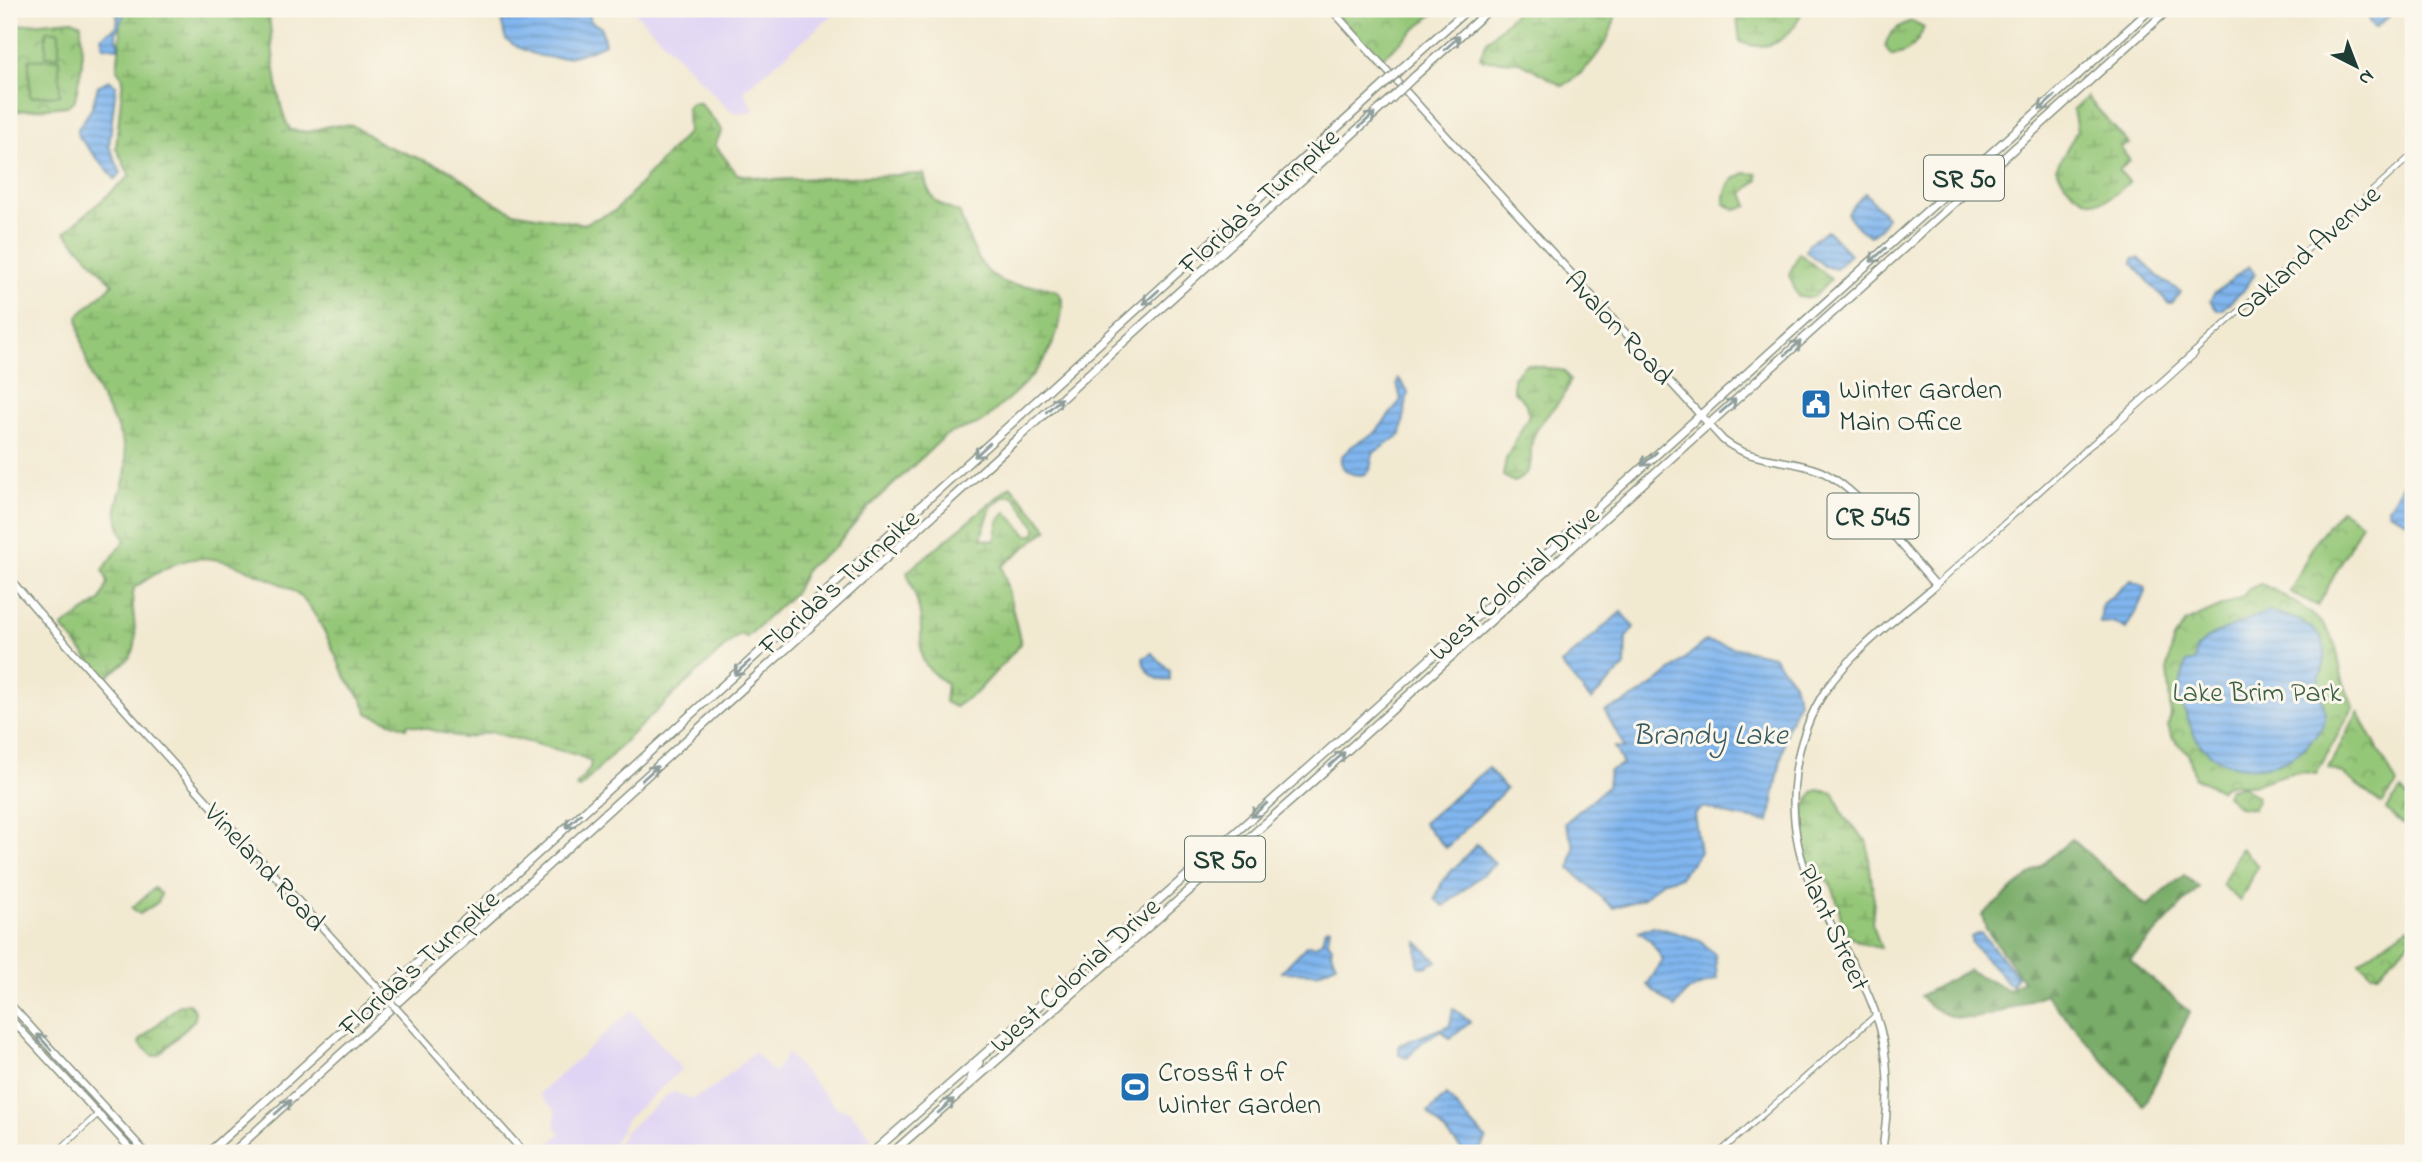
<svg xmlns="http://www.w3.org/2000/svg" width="2422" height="1162" viewBox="0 0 2422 1162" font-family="'Indie Flower',sans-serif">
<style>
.built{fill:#e0d4f4}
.forest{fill:url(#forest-firs);stroke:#4c744e;stroke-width:2}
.wetland{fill:url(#wetland-marsh);stroke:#5a8256;stroke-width:2;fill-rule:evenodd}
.park{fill:url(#park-crowns);stroke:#5a8256;stroke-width:2}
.garden{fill:#95c778;stroke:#5a8256;stroke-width:2}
.water{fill:url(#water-rules);stroke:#507a92;stroke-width:2}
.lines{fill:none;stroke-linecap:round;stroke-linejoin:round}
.minor-casing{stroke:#889382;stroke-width:7}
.major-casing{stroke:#889382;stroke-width:9}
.highway-casing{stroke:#889382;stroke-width:10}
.minor{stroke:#fff;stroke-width:4.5}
.major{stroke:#fff;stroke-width:6}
.highway{stroke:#fff;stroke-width:7}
.major-bridge-casing{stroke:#889382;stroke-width:9;stroke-linecap:butt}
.highway-bridge-casing{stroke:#889382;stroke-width:10;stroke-linecap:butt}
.major-bridge{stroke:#fff;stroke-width:6}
.highway-bridge{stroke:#fff;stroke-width:7}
.oneway{stroke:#8f9e9a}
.labels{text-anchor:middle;stroke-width:6;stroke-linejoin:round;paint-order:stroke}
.shield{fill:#fbf7ec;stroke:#61756b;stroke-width:2}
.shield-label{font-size:26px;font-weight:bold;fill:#1f3d34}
.street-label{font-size:28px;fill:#1f3d34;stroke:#fbf7ec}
.poi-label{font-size:28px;fill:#1f3d34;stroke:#fbf7ec;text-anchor:start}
.park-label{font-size:28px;fill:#3c6045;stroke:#fbf7ec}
.water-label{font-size:30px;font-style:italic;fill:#385b63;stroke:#fbf7ec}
</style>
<defs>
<pattern id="forest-firs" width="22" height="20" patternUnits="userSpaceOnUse" patternTransform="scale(1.75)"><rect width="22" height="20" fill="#78ac68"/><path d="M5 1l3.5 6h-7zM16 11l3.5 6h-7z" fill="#628d56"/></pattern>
<pattern id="wetland-marsh" width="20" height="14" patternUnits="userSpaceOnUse" patternTransform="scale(1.75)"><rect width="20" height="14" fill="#95c778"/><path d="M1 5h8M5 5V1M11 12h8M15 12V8" fill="none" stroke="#79a363"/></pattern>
<pattern id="park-crowns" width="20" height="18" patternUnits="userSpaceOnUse" patternTransform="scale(1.75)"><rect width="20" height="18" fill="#95c778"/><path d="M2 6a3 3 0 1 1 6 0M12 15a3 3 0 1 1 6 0" fill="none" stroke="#79a363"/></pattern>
<pattern id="water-rules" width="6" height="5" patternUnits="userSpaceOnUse" patternTransform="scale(1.75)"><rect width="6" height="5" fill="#81b6ef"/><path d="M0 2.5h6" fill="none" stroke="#6995c2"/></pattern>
</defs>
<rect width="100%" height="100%" fill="#fbf7ec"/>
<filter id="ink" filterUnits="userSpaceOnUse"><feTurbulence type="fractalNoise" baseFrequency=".0143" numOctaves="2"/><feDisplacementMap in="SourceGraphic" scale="14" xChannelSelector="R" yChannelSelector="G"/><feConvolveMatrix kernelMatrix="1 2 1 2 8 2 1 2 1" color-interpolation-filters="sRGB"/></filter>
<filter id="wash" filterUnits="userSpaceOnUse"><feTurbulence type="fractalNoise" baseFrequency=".00686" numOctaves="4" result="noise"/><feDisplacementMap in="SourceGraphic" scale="28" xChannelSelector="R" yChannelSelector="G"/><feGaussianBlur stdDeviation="1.57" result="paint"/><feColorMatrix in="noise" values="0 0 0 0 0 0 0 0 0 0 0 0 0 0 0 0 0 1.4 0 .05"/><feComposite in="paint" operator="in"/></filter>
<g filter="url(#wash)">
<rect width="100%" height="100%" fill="#f2e9d1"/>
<path class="built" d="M632,9h208l-96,81 10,21 -15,2 -10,-3z
M631,1010l51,59 -56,51 -18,33h-68l21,-20 -6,-6v-16l-16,-17z
M754,1052l21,21 12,-20 50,55 12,3 22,25 -2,7 -10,10h-247l14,-22 41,-36 7,-3 18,7 23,-12z"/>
<path class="forest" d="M2072,839l75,67 37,-31 15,12 -69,73 60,52 -46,94 -99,-112c-43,17 -87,44 -125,2l48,-26 41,20 14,-9 -37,-52 -4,-14z"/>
<path class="wetland" d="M115,9h153c4,25 8,105 23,121l17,2 21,-6 23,-1 34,21 64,24 42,31 21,11 70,12 32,-13 73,-79 -1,-24 4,-5h9l22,27 -7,15 22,29 35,6 152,-6c4,23 12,32 35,38 11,27 18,63 50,72 15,4 32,-1 47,7 8,4 7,17 5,24 -8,51 -41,72 -76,105 -12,8 -27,8 -40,16l-77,72 -34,40 -27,20 -12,24 -48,45 -7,-3 -11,9 -97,91 -52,54 -4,-1 14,-19 1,-7 -14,-6 -86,-23 -28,6 -55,-14 -2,4 -39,-15c-2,-17 -17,-25 -24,-41 -10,-22 -20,-47 -35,-67 -14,-17 -31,-23 -50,-31 -54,-25 -75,-20 -124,14 -6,23 9,52 -4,69 -6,8 -18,14 -25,22l-43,-52 39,-27 7,-18 -5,-12 22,-30c-22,-44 8,-50 0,-88 -4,-23 -19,-43 -29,-64 -9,-20 -16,-50 -18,-72l35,-32 -48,-52 65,-56 -14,-28 7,-70 -6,-8 4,-38z
M1519,9h97c-2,30 -27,62 -53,77l-43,-24 -37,-2 -3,-3 7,-16z
M1736,9h67c-12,31 -32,44 -63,33z
M1912,21l12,6c-5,15 -16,29 -33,28l-6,-9c4,-14 14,-21 27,-25z
M2087,97l42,47 -9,3 10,14 -11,9 10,12c-7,6 -13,13 -22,17 -22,10 -43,-13 -51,-31l21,-37 -4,-21z
M1745,173l12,1 1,6 -15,13 5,13 -13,3 -11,-5c2,-17 5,-25 21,-31z
M1799,253l32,26 -17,18h-16l-9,-22z
M1526,364l38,7 6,9c-5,23 -27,34 -36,55 -9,19 7,34 -20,47l-11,-6 3,-17 23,-44 -4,-13 -12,-12v-13z
M1011,486l37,43 -46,37 19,78 -43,47 -23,16 -10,-5 2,-18c-38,-26 -22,-34 -27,-70 -2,-14 -9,-29 -13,-42zM1004,496h10l23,33 -4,6h-6l-21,-23 -7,9 -4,20 -14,-3 10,-31z
M1818,790l16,3 10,24 23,25 7,59 -2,22 9,25c-48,-7 -35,-31 -49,-61 -5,-11 -16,-14 -23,-23 -14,-20 -8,-54 4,-72z
M154,888l7,6 -3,8 -18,12 -8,-6z
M188,1003l7,8v8l-36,36 -6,1 -14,-13 2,-4 37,-33z"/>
<path class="park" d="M1331,9h108l-61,52z
M72,20l9,4 1,41 -7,35 -8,6 -58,6v-86z
M2341,510l21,13 -44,83 -28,-14 26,-52z
M2260,584c12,3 23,12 34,18 60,36 33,57 60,104l-38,68c-22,-6 -39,4 -60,10 -14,4 -23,-5 -36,6l-25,-12 -7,-25 -17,-17 -3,-11 3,-10 -4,-47 7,-29 12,-17 56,-25 7,-8z
M2358,712l39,72 -15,20 -39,-30 -15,-6z
M2242,786l15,10 1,5 -5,8 -14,-2 -13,-12 4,-6z
M2401,790l12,13v29l-27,-23z
M2241,848l17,18 -18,35 -18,-16z
M2408,927l5,4v8l-35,34h-7l-12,-11z"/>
<path class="garden" d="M46,31h13v25h-13z
M59,59l1,36 -30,2 -1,-37z"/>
<path class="water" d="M120,9h6l-10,25 3,14 -16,-2 -2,-9 15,-10z
M503,9h85l3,13 10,5 4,17c-38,18 -63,20 -99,-4l-5,-20z
M2368,9h30l-23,19 -5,-4z
M109,80l7,5 -7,61 12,27 -6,6 -37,-43 -1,-6 15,-22 6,-22z
M1865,193l22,24 -7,11 -10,8 -11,-7 -12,-16z
M1827,230l23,24 -14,15 -12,-3 -18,-15 3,-8z
M2139,258l23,22 19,12 -9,11h-4l-36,-40 1,-4z
M2249,266l6,8 -12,17 -22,19h-4l-7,-9 4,-7z
M1399,379l9,13 -7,43 -28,18 -3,17 -5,4c-12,3 -26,-3 -24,-17l11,-11 24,-14 25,-32 -4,-17z
M2406,479l7,3v42l-24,-12 -1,-4z
M2131,580l14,7 1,5 -20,37 -13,-7 -13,1 2,-18z
M2268,611c35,8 71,22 52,65 -6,14 9,31 4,47 -2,7 -11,15 -16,21 -25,27 -73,32 -101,7 -13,-11 -15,-23 -21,-37 -3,-7 -7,-11 -7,-19 0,-11 4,-21 7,-32l9,-2 1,-12 13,-12z
M1621,612l13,15 -8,11 -1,28 -34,34 -30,-36z
M1705,641l68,15 21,27 5,18 -12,27 -18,94 -40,-7 -25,-8 -10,7 6,38 -20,25 -19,5 -17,16 -31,10 -43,-39 4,-23 -9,-23 42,-36 2,-16 14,-7 -9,-17 11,1 -20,-37c39,-14 69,-42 100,-70z
M1152,653l18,18v9c-13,3 -27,-10 -27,-22z
M1488,768l18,21 -60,59 -23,-25z
M1477,844l18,20 -51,42 -9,-7 8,-19z
M1653,926l47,14 15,15 2,24 -30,12 -12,17 -28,-23 16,-25 -13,-20 -11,-8z
M1330,928l-2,13 4,6 -1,5 5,12 -19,9 -36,-1 26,-27 8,1 7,-5 3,-12z
M1981,933l36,43 -4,9 -4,-1c-12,-16 -26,-26 -38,-42v-5z
M1417,942l20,19 -12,6 -7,-1z
M1453,1008l17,14 -20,17 -8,-8 -20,11 -15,16 -8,-3v-10l51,-20z
M1446,1095l40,44c-3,10 -11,14 -21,14l-37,-40z"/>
</g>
<g filter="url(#ink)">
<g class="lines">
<g class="minor-casing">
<path id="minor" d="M2086,449l25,-19 84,-76
M1936,585l477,-431
M56,1153l42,-39
M1719,1153l157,-138"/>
</g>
<g class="major-casing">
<path id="major" d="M1331,9l161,177
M1489,183l234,257c30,24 64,17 97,31 38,16 87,82 116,114 -37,32 -83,65 -111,106 -38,59 -41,135 -12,198 19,42 47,80 62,123 17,46 14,93 7,141
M9,578c119,138 242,271 365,406
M9,1003l137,150
M9,1017l125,136
M404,1017l120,136"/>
</g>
<g class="highway-casing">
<path id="highway" d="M1403,67l65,-58
M1414,77l76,-68
M1110,962l2,-12 9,-13
M970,1084l2,-11 7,-10
M208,1153l1175,-1067
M232,1153l1160,-1055
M872,1153l439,-387 840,-757
M892,1153l418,-369 859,-775"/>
</g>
<use href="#minor" class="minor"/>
<use href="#major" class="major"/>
<use href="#highway" class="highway"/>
<g class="major-bridge-casing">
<path id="major-bridge" d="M374,984l30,33"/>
</g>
<g class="highway-bridge-casing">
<path id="highway-bridge" d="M1383,86l20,-19
M1392,98l22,-21"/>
</g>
<use href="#major-bridge" class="major-bridge"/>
<use href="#highway-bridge" class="highway-bridge"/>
</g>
<defs><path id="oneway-shaft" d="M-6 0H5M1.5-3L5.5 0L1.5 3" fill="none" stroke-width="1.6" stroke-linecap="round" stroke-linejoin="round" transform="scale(1.75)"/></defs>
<g class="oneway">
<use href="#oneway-shaft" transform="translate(1452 43) rotate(-42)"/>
<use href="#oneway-shaft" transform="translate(2047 103) rotate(138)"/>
<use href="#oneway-shaft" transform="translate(1367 120) rotate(-42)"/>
<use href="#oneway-shaft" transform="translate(1878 255) rotate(138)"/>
<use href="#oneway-shaft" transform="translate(1151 297) rotate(138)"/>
<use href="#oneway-shaft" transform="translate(1793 348) rotate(-42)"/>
<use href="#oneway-shaft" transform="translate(1054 405) rotate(-42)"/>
<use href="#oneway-shaft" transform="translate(1728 406) rotate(-41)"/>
<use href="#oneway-shaft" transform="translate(982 450) rotate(138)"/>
<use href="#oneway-shaft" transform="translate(1649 459) rotate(138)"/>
<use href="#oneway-shaft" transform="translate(742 668) rotate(138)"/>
<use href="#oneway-shaft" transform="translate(1337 759) rotate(-42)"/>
<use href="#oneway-shaft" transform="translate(650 773) rotate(-42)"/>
<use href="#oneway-shaft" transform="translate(1259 810) rotate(139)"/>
<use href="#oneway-shaft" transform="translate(573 821) rotate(138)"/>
<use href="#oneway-shaft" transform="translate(44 1042) rotate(-132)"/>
<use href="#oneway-shaft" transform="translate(946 1106) rotate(-41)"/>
<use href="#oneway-shaft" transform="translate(283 1107) rotate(-42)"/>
</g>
</g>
<defs>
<g id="civic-square" transform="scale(1.575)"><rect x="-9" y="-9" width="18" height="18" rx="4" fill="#1f6fb2" stroke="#fbf7ec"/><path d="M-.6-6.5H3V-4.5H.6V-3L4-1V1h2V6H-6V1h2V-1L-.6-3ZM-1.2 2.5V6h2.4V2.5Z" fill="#fff"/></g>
<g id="stadium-square" transform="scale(1.575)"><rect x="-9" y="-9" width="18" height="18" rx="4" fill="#1f6fb2" stroke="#fbf7ec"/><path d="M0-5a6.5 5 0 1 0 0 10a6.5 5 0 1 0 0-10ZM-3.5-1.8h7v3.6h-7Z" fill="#fff"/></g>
</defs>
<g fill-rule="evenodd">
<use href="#civic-square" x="1816" y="404"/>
<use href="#stadium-square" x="1135" y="1087"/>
</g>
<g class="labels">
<g class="shield">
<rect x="1924" y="155.5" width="80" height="45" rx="5"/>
<rect x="1827.5" y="493.5" width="91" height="45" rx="5"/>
<rect x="1185" y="836.5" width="80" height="45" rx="5"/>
</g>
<g class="shield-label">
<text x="1964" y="187">SR 50</text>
<text x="1873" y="525">CR 545</text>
<text x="1225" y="868">SR 50</text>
</g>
<g class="street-label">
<text transform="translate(1258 200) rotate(-42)" y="10">Florida's Turnpike</text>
<text transform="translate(2306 251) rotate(-42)" y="10">Oakland Avenue</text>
<text transform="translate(1620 327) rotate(47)" y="10">Avalon Road</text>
<text transform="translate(838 581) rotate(-42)" y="10">Florida's Turnpike</text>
<text transform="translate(1513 582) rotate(-42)" y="10">West Colonial Drive</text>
<text transform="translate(266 866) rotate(47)" y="10">Vineland Road</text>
<text transform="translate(1835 927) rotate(65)" y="10">Plant Street</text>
<text transform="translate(418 962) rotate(-42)" y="10">Florida's Turnpike</text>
<text transform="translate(1074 974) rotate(-42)" y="10">West Colonial Drive</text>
</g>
<g class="poi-label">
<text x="1839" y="398">Winter Garden<tspan x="1839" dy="32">Main Office</tspan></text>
<text x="1158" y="1081">Crossfit of<tspan x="1158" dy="32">Winter Garden</tspan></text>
</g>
<g class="park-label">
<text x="2257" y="701">Lake Brim Park</text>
</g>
<g class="water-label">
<text x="1710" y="744">Brandy Lake</text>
</g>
</g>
<rect width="2422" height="1162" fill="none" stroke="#fbf7ec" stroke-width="35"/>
<g transform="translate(2356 66) rotate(138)" stroke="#fbf7ec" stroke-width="5" paint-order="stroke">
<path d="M0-5L12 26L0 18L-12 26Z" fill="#1f3d34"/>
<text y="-10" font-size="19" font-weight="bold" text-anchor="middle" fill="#1f3d34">N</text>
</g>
</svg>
